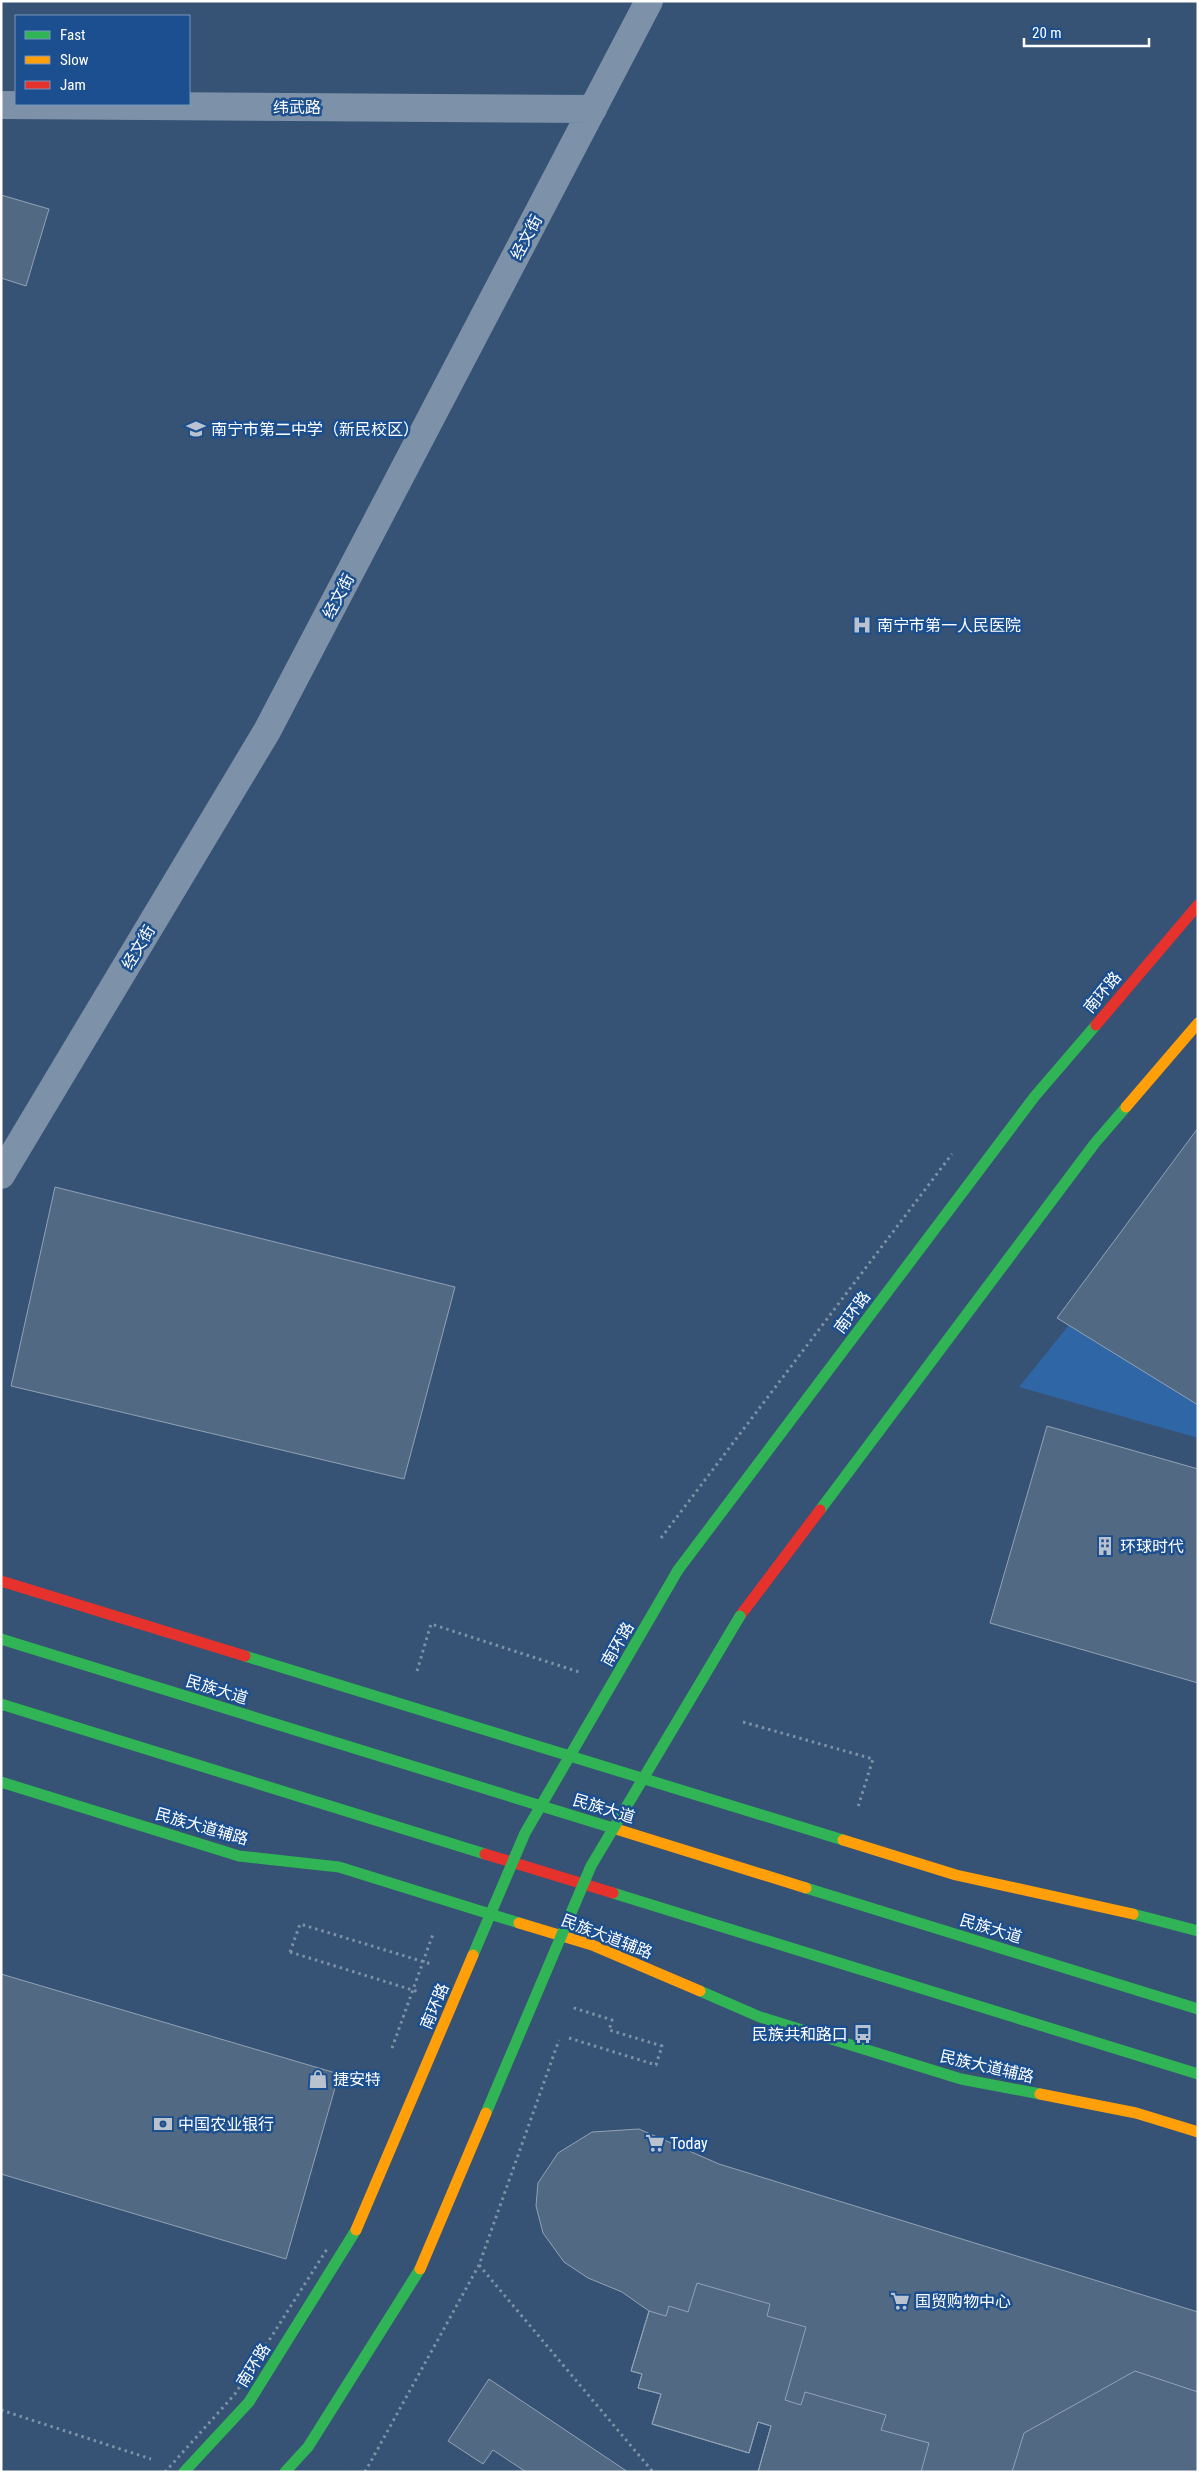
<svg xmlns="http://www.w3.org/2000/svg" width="1199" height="2473" viewBox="0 0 1199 2473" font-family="'Roboto Condensed','Noto Sans SC',sans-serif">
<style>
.green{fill:#2f66a5}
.building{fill:#526984;stroke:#92a2b6}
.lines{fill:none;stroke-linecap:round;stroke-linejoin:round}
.path{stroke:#7d92a8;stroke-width:3;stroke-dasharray:2.5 4;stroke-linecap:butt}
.street{stroke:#7d92a8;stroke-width:28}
.fast{stroke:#30b455;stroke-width:11}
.slow{stroke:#ff9f0a;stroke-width:11}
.jam{stroke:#e5322d;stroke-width:11}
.path-bridge{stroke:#7d92a8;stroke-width:3;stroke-dasharray:2.5 4;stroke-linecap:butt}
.fast-bridge{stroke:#30b455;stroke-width:11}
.slow-bridge{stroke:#ff9f0a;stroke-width:11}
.labels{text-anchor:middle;stroke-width:5;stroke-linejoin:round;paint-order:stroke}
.street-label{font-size:16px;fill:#fff;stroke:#1b4f8f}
.poi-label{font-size:16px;fill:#fff;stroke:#1b4f8f;text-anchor:start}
</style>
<rect width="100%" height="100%" fill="#365274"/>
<path class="green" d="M1198,1165v273l-179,-51z"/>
<path class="building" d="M1,195l48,14 -23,77 -25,-8z
M1198,1128v277l-141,-87z
M55,1187l400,100 -51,192 -393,-93z
M1047,1426l151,43v214l-208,-60z
M1,1974l338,100 -53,185 -285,-85z
M639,2129l80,35 479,148v160h-440l13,-46 -13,-4 -9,31 -97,-29 9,-30 -23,-6 4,-14 -11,-3 18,-60 -27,-19 -34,-14 -24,-16 -21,-29 -7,-27 2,-23 20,-30 34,-21z
M697,2283l73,21 -3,12 39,11 -21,73 16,5 4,-13 81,23 -5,15 48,13 -8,29h-163l13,-46 -13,-4 -9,31 -97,-29 9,-30 -23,-6 4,-14 -11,-3 18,-60 17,5 3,-10 19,6z
M1135,2371l63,21v80h-186l12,-39z
M489,2379l139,93h-102l-33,-22 -10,14 -35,-23z"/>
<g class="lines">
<path class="path" d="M417,1671l14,-47 148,48
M743,1722l130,37 -15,48
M290,1952l10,-28 131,40
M569,2038l87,27 6,-19 -53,-16 3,-10 -41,-13
M392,2048l41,-114
M479,2265l174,207
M1,2410l150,49
M365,2472l114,-207 80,-225"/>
<path class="street" d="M1,105l592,4
M1,1175l266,-444 382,-730"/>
<path class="fast" d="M820,1510l275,-367 31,-36
M678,1570l357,-474 61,-71
M1,1639l615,190
M245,1656l598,184
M1,1704l484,150
M1,1782l238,74 100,11 180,56
M806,1888l392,121
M613,1893l585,181
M1133,1914l65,17
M700,1991l60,26 201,62 79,15
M184,2472l65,-70 107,-172
M285,2472l23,-25 112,-178"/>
<path class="slow" d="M1126,1107l72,-84
M616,1829l190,59
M843,1840l113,35 177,39
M519,1923l73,22 108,46
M1040,2094l96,19 62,19"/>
<path class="jam" d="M1096,1025l102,-120
M1,1581l244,75
M740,1616l80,-106
M485,1854l128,39"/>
<path class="path-bridge" d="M661,1538l291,-384
M290,1952l129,40
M165,2472l70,-78 92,-145"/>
<path class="fast-bridge" d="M473,1955l52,-122 153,-263
M486,2113l105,-247 149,-250"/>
<path class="slow-bridge" d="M356,2230l117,-275
M420,2269l66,-156"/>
</g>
<defs>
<g id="school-bare" transform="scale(1.5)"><path d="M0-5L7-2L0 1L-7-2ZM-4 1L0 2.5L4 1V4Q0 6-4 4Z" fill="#b9c2ce" stroke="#1b4f8f" stroke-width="2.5" paint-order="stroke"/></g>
<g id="hospital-bare" transform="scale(1.5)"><path d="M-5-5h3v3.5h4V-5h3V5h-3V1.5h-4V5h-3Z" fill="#b9c2ce" stroke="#1b4f8f" stroke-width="2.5" paint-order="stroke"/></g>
<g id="building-bare" transform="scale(1.5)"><path d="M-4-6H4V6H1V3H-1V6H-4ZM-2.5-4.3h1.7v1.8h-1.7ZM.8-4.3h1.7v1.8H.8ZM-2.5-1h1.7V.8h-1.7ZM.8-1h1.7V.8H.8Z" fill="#b9c2ce" stroke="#1b4f8f" stroke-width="2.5" paint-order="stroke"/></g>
<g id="bus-bare" transform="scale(1.5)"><path d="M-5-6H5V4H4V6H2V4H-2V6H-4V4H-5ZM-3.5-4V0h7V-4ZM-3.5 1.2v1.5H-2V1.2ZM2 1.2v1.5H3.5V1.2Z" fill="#b9c2ce" stroke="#1b4f8f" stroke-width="2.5" paint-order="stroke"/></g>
<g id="shop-bare" transform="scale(1.5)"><path d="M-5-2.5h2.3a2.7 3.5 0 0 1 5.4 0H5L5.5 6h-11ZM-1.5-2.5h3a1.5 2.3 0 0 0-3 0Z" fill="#b9c2ce" stroke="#1b4f8f" stroke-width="2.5" paint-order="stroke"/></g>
<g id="bank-bare" transform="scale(1.5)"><path d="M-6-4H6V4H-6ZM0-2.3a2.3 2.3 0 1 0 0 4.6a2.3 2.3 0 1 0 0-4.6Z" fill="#b9c2ce" stroke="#1b4f8f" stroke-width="2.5" paint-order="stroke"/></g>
<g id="supermarket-bare" transform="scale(1.5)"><path d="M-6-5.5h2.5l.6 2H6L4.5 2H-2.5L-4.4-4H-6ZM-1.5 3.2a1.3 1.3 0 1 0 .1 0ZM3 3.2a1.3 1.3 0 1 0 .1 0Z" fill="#b9c2ce" stroke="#1b4f8f" stroke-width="2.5" paint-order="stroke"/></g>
</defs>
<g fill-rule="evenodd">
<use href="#school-bare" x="196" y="429"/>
<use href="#hospital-bare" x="862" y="625"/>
<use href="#building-bare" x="1105" y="1546"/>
<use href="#bus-bare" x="863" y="2034"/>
<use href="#shop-bare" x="318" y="2079"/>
<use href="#bank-bare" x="163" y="2124"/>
<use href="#supermarket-bare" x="655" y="2143"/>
<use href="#supermarket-bare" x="900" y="2301"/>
</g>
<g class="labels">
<g class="street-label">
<text x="297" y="113">纬武路</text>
<text transform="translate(526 237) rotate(-62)" y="6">经文街</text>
<text transform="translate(338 596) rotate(-62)" y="6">经文街</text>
<text transform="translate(138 947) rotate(-59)" y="6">经文街</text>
<text transform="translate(1102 992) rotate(-50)" y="6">南环路</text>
<text transform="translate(852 1312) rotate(-53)" y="6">南环路</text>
<text transform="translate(617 1644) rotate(-60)" y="6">南环路</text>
<text transform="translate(217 1689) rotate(17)" y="6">民族大道</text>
<text transform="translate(604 1808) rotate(17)" y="6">民族大道</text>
<text transform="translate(202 1826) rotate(16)" y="6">民族大道辅路</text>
<text transform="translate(991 1928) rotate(17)" y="6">民族大道</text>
<text transform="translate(607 1936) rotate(21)" y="6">民族大道辅路</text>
<text transform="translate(434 2006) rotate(-67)" y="6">南环路</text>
<text transform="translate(987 2066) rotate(13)" y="6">民族大道辅路</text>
<text transform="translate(253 2365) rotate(-58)" y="6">南环路</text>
</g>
<g class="poi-label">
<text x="211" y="435">南宁市第二中学（新民校区）</text>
<text x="877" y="631">南宁市第一人民医院</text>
<text x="1120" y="1552">环球时代</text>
<text x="848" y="2040" text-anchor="end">民族共和路口</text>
<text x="333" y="2085">捷安特</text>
<text x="178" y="2130">中国农业银行</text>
<text x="670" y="2149">Today</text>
<text x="915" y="2307">国贸购物中心</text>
</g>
</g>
<rect width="1199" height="2473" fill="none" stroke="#ffffff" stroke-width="5"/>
<rect x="15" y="15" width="175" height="90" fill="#1b4f8f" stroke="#7695bc"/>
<rect x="25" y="31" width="25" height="8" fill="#30b455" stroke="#7695bc"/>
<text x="60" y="40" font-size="15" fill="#ffffff">Fast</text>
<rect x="25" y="56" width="25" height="8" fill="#ff9f0a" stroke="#7695bc"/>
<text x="60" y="65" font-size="15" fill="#ffffff">Slow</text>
<rect x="25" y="81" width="25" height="8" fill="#e5322d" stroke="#7695bc"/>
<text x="60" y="90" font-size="15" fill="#ffffff">Jam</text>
<path d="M1024 38v8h125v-8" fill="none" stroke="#ffffff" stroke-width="2.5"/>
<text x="1032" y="38" font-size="15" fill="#ffffff" stroke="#1b4f8f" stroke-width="4" paint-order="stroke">20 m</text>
</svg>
